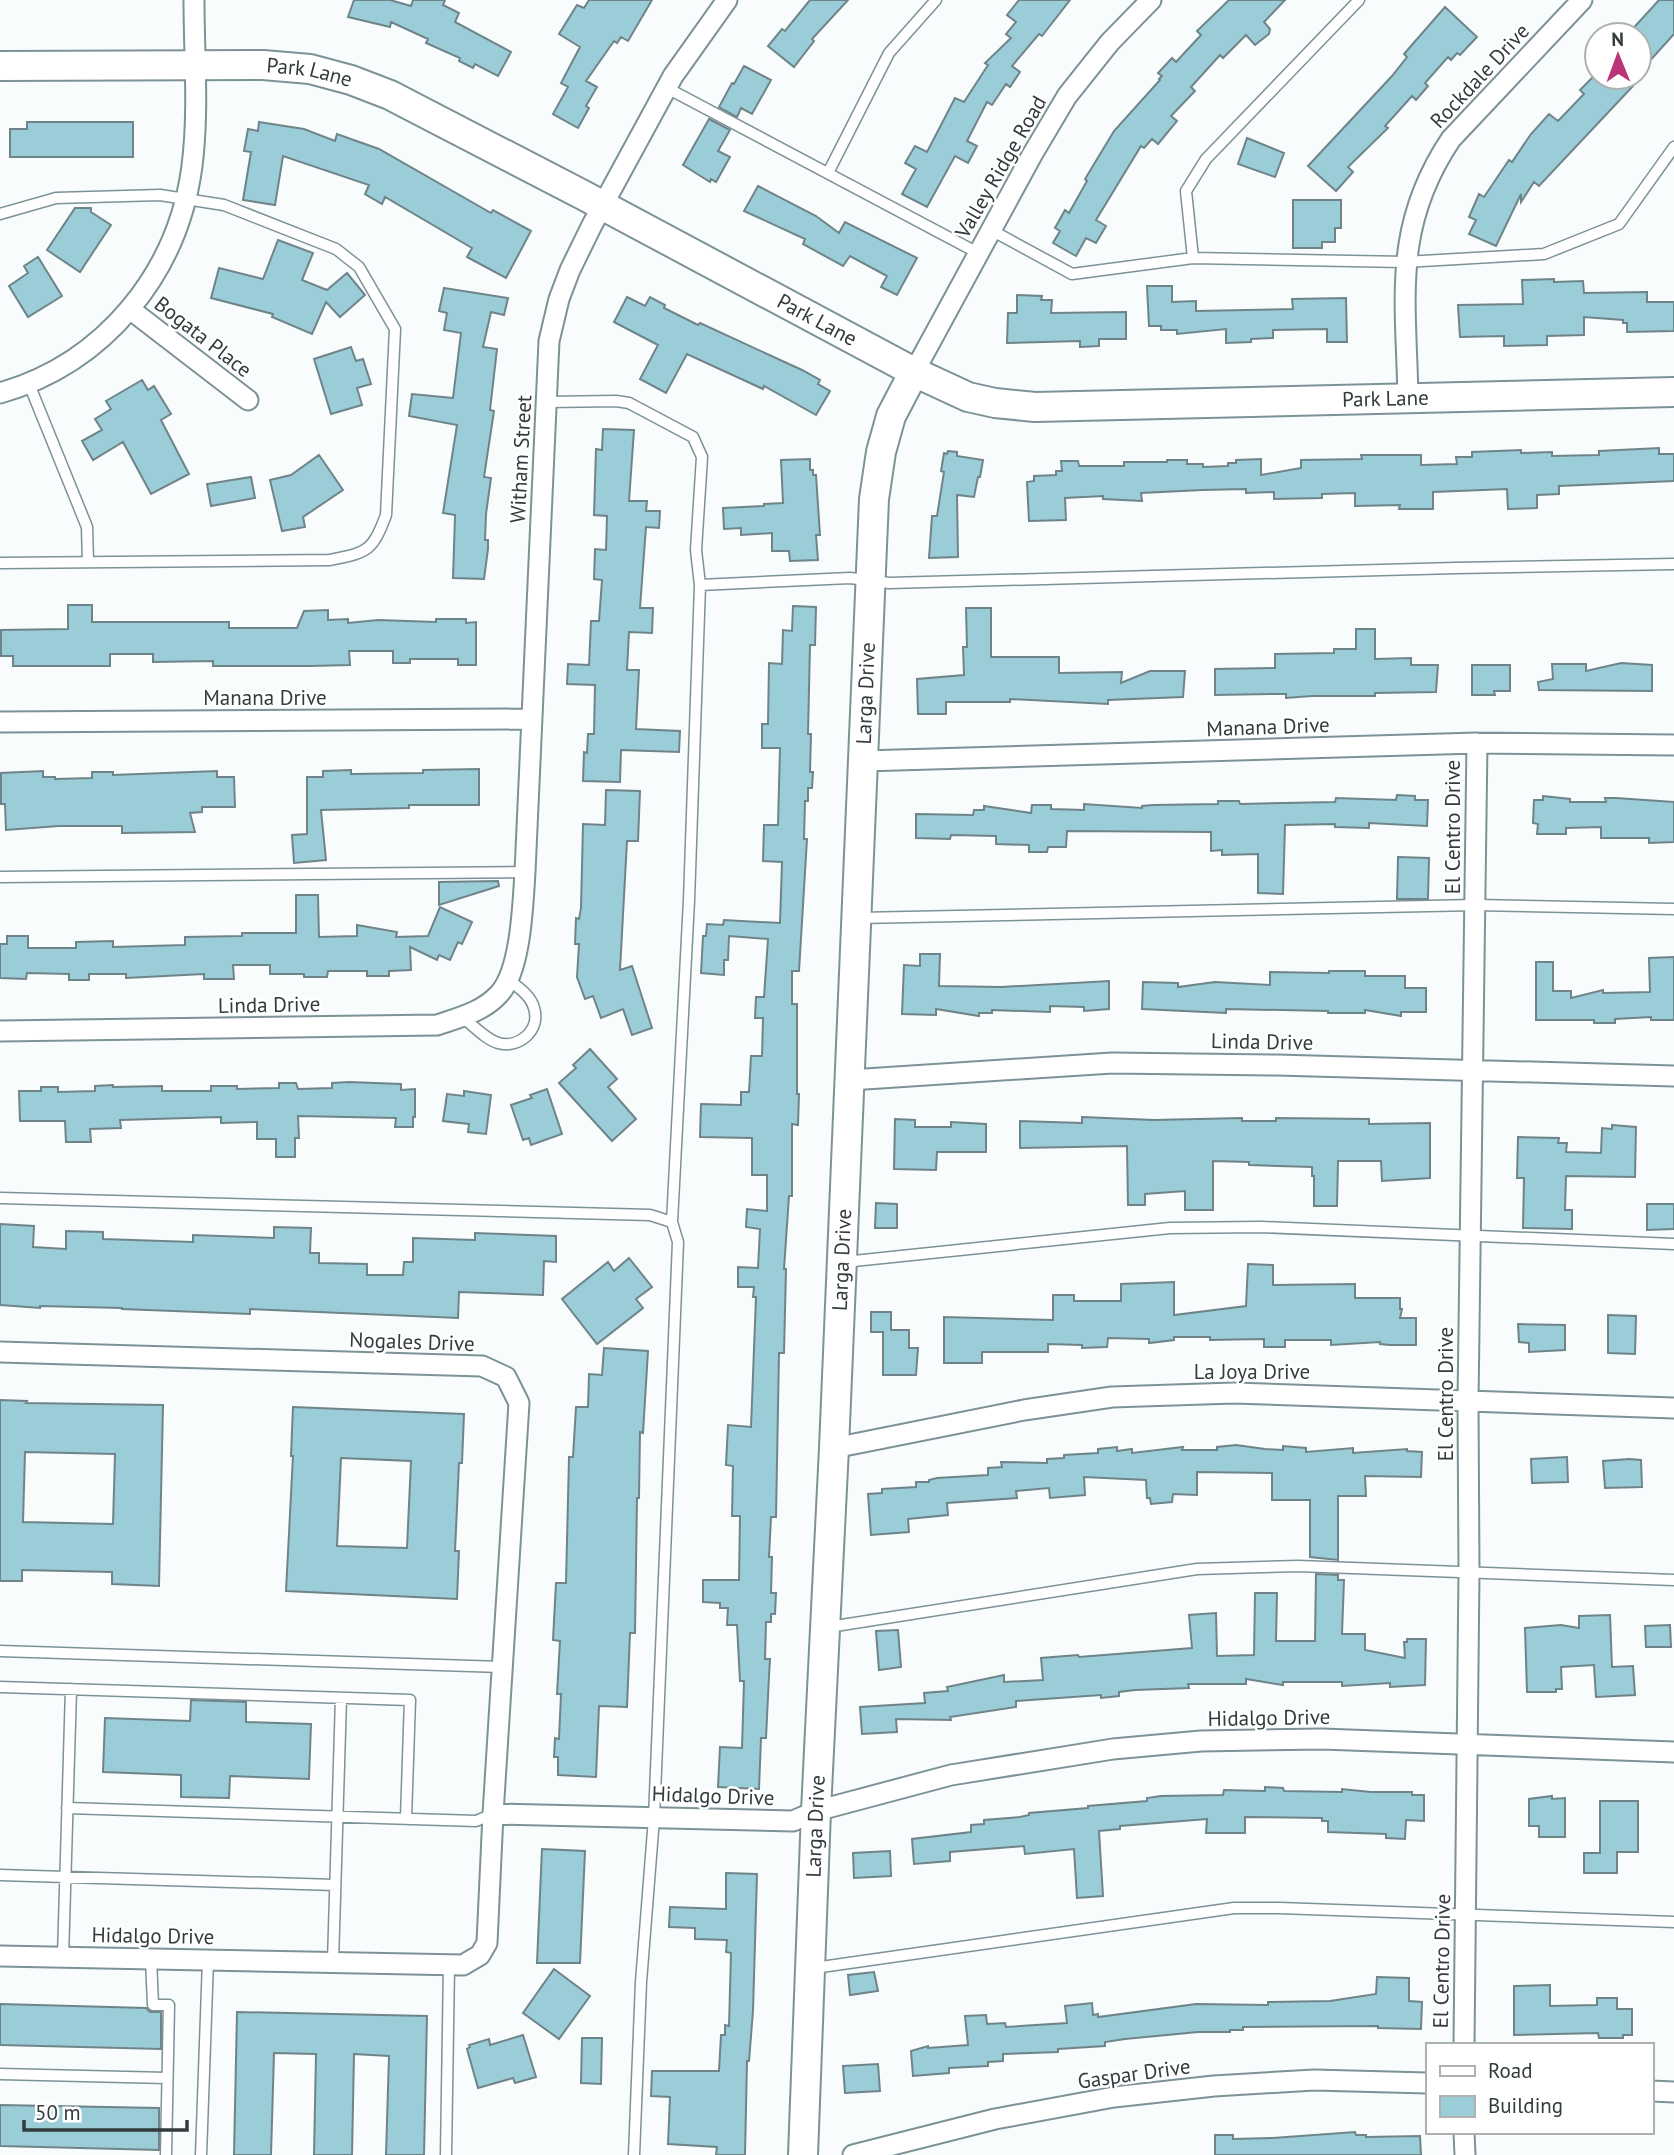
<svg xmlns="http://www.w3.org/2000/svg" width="1674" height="2155" viewBox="0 0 1674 2155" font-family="'PT Sans',sans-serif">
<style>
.building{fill:#9bcdd8;stroke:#6f8489;stroke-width:2;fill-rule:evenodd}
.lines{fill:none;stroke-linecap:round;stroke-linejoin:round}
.lane-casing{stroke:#7c9297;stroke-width:13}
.street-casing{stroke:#7c9297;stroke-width:23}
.secondary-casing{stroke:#7c9297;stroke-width:32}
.lane{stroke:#fff;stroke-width:10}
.street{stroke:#fff;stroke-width:19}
.secondary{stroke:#fff;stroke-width:28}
.labels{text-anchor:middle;stroke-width:5;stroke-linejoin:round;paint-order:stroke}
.street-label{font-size:21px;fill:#323b3d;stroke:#fff}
</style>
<rect width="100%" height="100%" fill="#f8fcfd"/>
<path class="building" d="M354,0h36l21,6 2,-6h32l-2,5 16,8 -4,9 56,30 -13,24 -23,-12 -2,4 -14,-7 1,-3 -34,-15 2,-4 -37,-17 -1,5 -42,-10z
M589,0h63l-24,41 -7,-4 -4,6 -3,-2 -28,40 11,6 -11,19 3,2 -11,20 -25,-14 15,-27 -7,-4 19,-36 -21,-13 18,-29 7,3z
M810,0h38l-36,39 2,2 -20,26 -26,-21 14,-17 3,2z
M1019,0h51l-28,36 -3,-2 -27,32 8,6 -10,15 -4,-3 -14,21 -5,-3 -20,39 10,5 -9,17 -13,-7 -28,51 -25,-13 14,-25 -11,-6 10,-17 12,6 28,-54 9,4 24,-37 -3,-2 26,-25 -5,-4 10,-12 -9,-7z
M1229,0h56l-21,22 6,7 -1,5 -14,11 -9,-10 -23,23 -3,-3 -29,32 4,4 -24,25 6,5 -19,23 -6,-5 -8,9 -3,-2 -45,74 10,6 -10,17 -10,-5 -10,18 -23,-13 7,-12 -5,-3 10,-18 4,3 18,-32 -2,-2 29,-48 46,-51 -1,-1 3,-3 -4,-3 14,-15 4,4 25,-27 -4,-4z
M1659,0h15v34l-35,39v-38h-12z
M1445,7l32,30 -17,18 -3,-2 -6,7 -3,-3 -23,26 3,3 -12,14 -4,-4 -27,30 3,2 -40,39 5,5 -17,19 -28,-25 84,-90 15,-19 -3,-3z
M744,66l27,14 -19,34 -11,-6 -4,9 -18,-10 13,-24 2,1z
M1593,77h31l9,9 -94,100 -5,-4 -13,20v-8l-25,52 -27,-12 7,-14 -7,-3 10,-23 5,3 25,-37 3,2 19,-28 18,-20 9,7 26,-27 -4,-4z
M709,119l21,11 -12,21 12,6 -14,25 -5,-3 -1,3 -27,-17z
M27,122h106v35h-123v-28h17z
M259,122l45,7 31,12 2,-7 42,15 112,64 2,-3 38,21 -25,47 -39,-21 5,-9 -87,-51 -3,7 -17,-10 4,-9 -86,-29 -8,49 -32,-5 8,-48 -7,-1 4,-22 10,2z
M1247,138l37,15 -9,24 -37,-13z
M758,186l58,30 23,17 6,-11 72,36 -20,37 -16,-8 6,-11 -37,-20 -7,10 -40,-22 2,-5 -61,-28z
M1293,200h48v28h-6v14h-13v6h-29z
M75,208h16v4l20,13 -31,47 -33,-22z
M278,240l35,13 -11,27 25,10 20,-17 18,22 -25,22 -14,-15 -14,32 -40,-17 1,-3 -62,-16 8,-30 44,11z
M38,257l24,39 -34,21 -19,-31 19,-13 -4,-7z
M1554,279v3l29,-1 1,12 63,-1v10h27v29l-47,1v-9h-4v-3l-39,-3v18l-37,1v9l-43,1v-10l-44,1 -2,-32 65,-1 -1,-24z
M1147,286h25v16l24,-1v10l97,-2 -1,-10 54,-1 1,44h-20v-13l-54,1v8l-22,1v3l-25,1v-14l-49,5v-4h-16v-4h-12z
M444,288l64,10 -4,17 -13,-3 -8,35 14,2 -7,61 4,1 -10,66 7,1 -5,36 -1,26h3v9l-4,30 -31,-1 2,-63 -12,-2 14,-88 -48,-9 3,-22 41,4 8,-65 -17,-3 3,-17 -8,-2z
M1017,295l25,1 -1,4h11l-1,13 75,-1v27h-27v7l-19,1v-6l-73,2 1,-30h9z
M627,297l18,9 5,-9 15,8 -1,3 34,17 2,-2 102,47 18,10 -2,4 12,7 -14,24 -52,-29 -1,3 -76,-35 -21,39 -26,-14 18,-34 -44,-23z
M351,347l5,14 7,-2 8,25 -14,4 5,17 -31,9 -17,-55z
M142,380l6,10 6,-4 17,28 -10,6 28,54 -38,20 -28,-52 -30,18 -11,-19 20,-11 -7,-11 16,-10 -5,-8z
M603,429l31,1 -5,71h18l-1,10h14l-1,17 -13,-1 -6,81h13l-1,25 -23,-1 -2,38h12l-3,59 44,2 -1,21 -58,-2 -1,32 -37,-1 1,-29 3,1 1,-19h6l1,-49 -28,-1 1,-20 21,1 2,-44h8l3,-41 -8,-1 1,-30 11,1 1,-34 -13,-1 2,-66 6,1z
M1659,448v6h15v27l-115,5v8l-22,1v13l-29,1 -1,-20 -74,3v17h-34l1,-4 -45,1v-13l-33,1v4l-48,1v-7l-28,1v-4l-44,1 -61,3 1,8 -39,-2v-3l-38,2 1,22 -37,1 -2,-39 7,-1v-5l22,-1v-4h6l-1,-10h17l1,5h45v-4h43v-2h20v4h16v3l25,-1v-3h8v-3l25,-1v16l40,-7v-8l61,-1 -1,-4h60v10l36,-1 -1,-7h16v-5l49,-2v3l31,-1v4l47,-1v-4z
M948,451l9,1v4l26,4 -3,17h-2l-4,20 -17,-2 1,62 -29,1 3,-42h5l7,-44 -3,-1 3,-18 3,1z
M319,455l24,35 -40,27 2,10 -23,4 -12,-51 21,-5z
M810,459v11h3v5h3l4,60h-4l2,25 -28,1 -1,-10h-17v-18l-31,2v-7l-17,1 -1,-21 41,-2v-2l19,-1 -2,-43z
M251,477l4,21 -44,8 -4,-22z
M68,605h24v17h137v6h68l7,-17 24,-1v10l20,-1v4l30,-3 58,2v-3h30v4l10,-1v43h-18v-6h-48v4h-17v-12h-44l1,14 -40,1h-97v-5l-60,1v-8h-43v12h-97v-10h-12v-26l67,-1z
M793,606l23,1 -1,38h-5l-2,89h3l-1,38h3l-1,16h-4v13h-3l-1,38h3l-8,132h-7v33h5v90h2l-1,31 -6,-1v72h-3l-5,73h2l-2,84h-5l-3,164h-5l-2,40h3l-1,36h5l-1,21h-4v8h-5l-1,37h5l-1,17 -3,62h-5l-2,51 -41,-2 2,-40 22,1 2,-67h-4l-3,-56h-10l1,-17h-8v-5l-17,-1v-22h36l1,-64h-8l1,-50 -7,-1 2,-40 23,2 5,-130h-3l1,-10h-16v-20l20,1 2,-39 -14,-2 1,-18 20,2v-36h-15v-37l-52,-1 1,-33 40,1v-13h8l2,-36h11l1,-38h-8l1,-21h8l4,-58 -39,-3 -1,24h-4v15l-23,-2 2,-37h3l1,-12 16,1 1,-5 56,3 2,-61 -19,-1 1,-36h14l2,-77h-18v-24h6l1,-61 13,1 1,-34 9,1z
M966,608h25v49h68v16l63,-1 -1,11 29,-12h35l-2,26 -75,3v4l-98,-5v3h-64v12h-28l-1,-35 47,-4 -1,-28h4z
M1356,629h19v30l36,-1v7h27l-2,27 -61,1v3h-63l-26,2v-4h-10l-61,1v-26l60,-1v-14l59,-1v-4h22z
M1621,663l31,2v26l-113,-1 -1,-8 15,-3 -1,-15h34v7z
M1472,665h38v26h-16l1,4h-23z
M479,769v36h-70v3l-88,2 5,50 -32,3 -2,-28 15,-1v-57h16v-6l28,-1v4l72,-1v-3z
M43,771v6h12v2l37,-1v-6h21v3l104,-4v6h17l1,30h-33v5l-12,1 5,19 -73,1v-7h-63l-53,4 -1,-26h-4v-31z
M606,790l34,1 -2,50h-11l-7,129 12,-4 20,62 -20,7 -9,-26 -22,9 -8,-22 -8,3 -8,-22 2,-33h-4l1,-26 3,1 2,-11 2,-84 22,1z
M1397,795l18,1v4h13l-1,26 -58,-3v5l-34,-1v-3l-50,1 -2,69 -25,-1v-39l-36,1v-5l-11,1v-19l-144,-1 -1,16h-18l-1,5h-18v-7l-33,-1v-8l-45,-1 -1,4 -34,-1v-24l57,1 1,-5h10v-4l47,7 1,-8h19v4l33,1v-6l58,4v-2l11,-1 65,-1v-3h21l1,3 95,-2 1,-4 60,2z
M1543,796l27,3v3h36l-1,-4h11l58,4v40l-25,1v-5h-48v-11l-35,1v6h-29l1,-10 -5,-1 1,-23h9z
M1398,857l31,1 -1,41h-31z
M498,881l1,5 -60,19v-23z
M296,895h22l1,42 38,-1v-11l40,7 -1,5 32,-1 12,-29 32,15 -10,22 -4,-2 -8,18 -11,-5 -2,5 -27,-13 1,23 -22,1v5h-22v-5h-39l-1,6h-23v-3h-34v-9h-37l1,14h-30v-5l-78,4v-4h-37v6h-20v-6l-42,-1 -1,6 -26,-1v-34h7v-8h21v12h48v-6l37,-1v6l72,-2v-8l57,-1v-3h54z
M920,954h20l-1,32 62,1 108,-6v28l-25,2v-4l-34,-1v6l-58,-2v3h-13v3l-43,-7v6l-34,-1 2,-49 16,1z
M1674,957v63h-23v-3l-36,2v4h-21v-3h-58v-58h17v29h18v7l32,-8v3l47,-1 -1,-34z
M1329,971h36v5h40v12h21v24h-25v4l-36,-6v3h-37v-2l-102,-2v4l-84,-4 1,-27 35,1v4l37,-5 55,3v-13l59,1z
M590,1049l27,30 -9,8 28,32 -24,22 -53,-58 17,-15 -3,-3z
M349,1082l52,2v6l14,-1v28h-2v10h-18l1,-9 -98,-2 1,22h-4v19h-19v-18h-19v-17l-36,1v-6l-101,3 1,8 -31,1 1,13h-25l-1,-21h-45l-1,-30h22v-4h17v5l37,-1v-5l18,-1v2l49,-1v5h49v-5h26v3l42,-1v-5h17l2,6 34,-1v-5z
M547,1089l15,45 -31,11 -2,-7 -6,2 -12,-35 21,-7 -2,-3z
M464,1091l27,4 -5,39 -18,-2 1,-8 -26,-3 4,-27 17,2z
M1082,1117l72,3 88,-2v3h34v-3l93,1v5l61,-1v55l-48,3 -1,-20h-43l-1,45h-23v-30h-2v-9l-63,-2v-3l-36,-1v49h-28v-19l-40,3v11h-17l-1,-59 -107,2v-27l62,2z
M895,1119l20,1v7h36v-5l35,2v28h-49l-1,18 -42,-1z
M1612,1125l24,2 -1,50 -69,-1 -1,34h7v19l-49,-1 1,-50h-7l1,-41 41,1 -1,5h9l-1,9 35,1 1,-25 10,1z
M876,1203l21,1v24h-22z
M1647,1204h27v25l-27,1z
M0,1224l34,2 -1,21 33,2v-18l37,1v7l90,3v-7l81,3v-11l37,1 -1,25h9v10l48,1v11h36l1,-13h9v-24l62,2v-7l81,3v26l-12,-1 -1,34 -84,-3 -1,26 -208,-9v5l-128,-5v-1l-82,-2v2l-40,-3z
M629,1258l23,29 -16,12 7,9 -46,36 -35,-45 46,-37 6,9z
M1248,1264l25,1v20l82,-1v14h45v11h2l-2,9h16v27h-26l-10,-1v-2l-49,3v-5h-46v7h-21v-8l-54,1v-3h-36v3l-25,3v-4l-41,-1 -1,9 -25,1v-3l-34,-1v8h-66v11h-38v-46l109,3v-25h21v6h47v-17l53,-2v33l72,-9z
M871,1312h20v18h18v18h9l-2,27h-33v-43h-12z
M1608,1315l28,1 -1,38 -27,-1z
M1518,1324l47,1v25l-36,2v-9l-10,-1z
M604,1348l44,3 -5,82 -3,-1 -1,66h-2l-2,135h-5l-3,74 -28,-1 -3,71 -38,-2v-18h-4l1,-19 4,1 2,-45h-4l3,-53 -7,-1 3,-57h10l3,-126h4l3,-50h12l1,-33 13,1z
M0,1400l27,1 -1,2 137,2 -4,181 -47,-2v-12l-90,-2v11h-22zM25,1452l90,2 -2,70 -90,-2z
M293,1407l171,7 -2,49h-3l-4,88h4l-2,48 -171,-8 7,-135h-2zM341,1458l70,3 -4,87 -70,-2z
M1236,1445l29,4 18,1v-4l23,2v4l47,-4v5l54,-4v2l15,1 -1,25 -56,-1 1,20h-28v64l-28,-3v-57h-38v-27l-75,-1v23l-24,-1 -1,8 -21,2 -1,-6h-3l-1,-18 -62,-3 1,18 -35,3 -1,-10 -33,3 1,7 -70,5 1,12 -40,4 1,13 -38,3 -3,-41 14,-1v-4l34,-2v-5h13v-2l8,-2 51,-3v-7l14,-1 -1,-5 46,1v-4l17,-1v-3l34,-2v-4l19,-2v4l15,-2v4l51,-6 -1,3h35v-3z
M1567,1457l1,25 -36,1 -1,-24z
M1629,1459l12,1 1,27 -37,1 -2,-27z
M1316,1574l22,1v5h6l-2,54h23v16l40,8 -1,-16h3v-3h19l-1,46 -35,2v-4l-48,3v-4h-59v3l-37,-6v5h-58l1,4 -54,2 -16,2v4l-18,2v-3l-85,6v6l-66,10 1,3 -55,-1 1,13 -35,2 -2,-27 65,-4 -1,-10 24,-2 -1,-4 57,-12v7l39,-2 -2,-22 37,-3 1,2 113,-9 -3,-33 27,-2 1,43 37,-1 1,-62h22l-1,48h39z
M1610,1615l2,52 21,-1 2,29 -39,2 -2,-32 -33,2 1,22h-6v3h-29l-2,-64 36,-3 18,3v-12z
M1670,1625l1,22h-25l-1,-21z
M898,1630l3,37 -22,3 -3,-39z
M191,1700l55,2v20l65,2 -2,55 -79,-3 -1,22 -48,-1v-22l-78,-3 2,-54 85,3z
M1265,1787l18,1 1,3 58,1v-3l29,3h41v3h12v26l-18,-1 -1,19 -19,-1v-4l-58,-2v-11h-6v-3l-77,-1v16h-39l1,-14 -87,7v3l-21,2 4,65 -26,2 -3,-49 -49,5 -1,-8 -74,6v9l-36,3 -2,-25 59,-7v-7l13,-1v-4l36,-3 9,-2v-2l59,-5v-2l59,-5v-3l14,-2 62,-1 1,-5 41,1z
M1552,1796v3l13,-1v39h-26v-11h-10v-27z
M1600,1801h38v51h-21v21h-33v-20h16z
M542,1849l43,2 -5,112h-43z
M890,1851l1,25 -37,2 -1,-25z
M726,1873l31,1 -4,137 -4,50h-2l-2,94h-29l1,-8 -49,-3 2,-47 -19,-1 1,-25h67l2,-36h4v-10l4,1 2,-73 -5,-1 1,-12 -32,-1v-11l-26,-1 1,-20 56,2z
M554,1969l36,27 -31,43 -36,-26z
M874,1972l4,19 -28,4 -2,-20z
M1377,1977l32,1v23l13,1 -1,27 -43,-1v-2l-135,1v3h-13v2h-32l-73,7 -20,3v4l-47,3v3l-55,2v7l-15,1v4l-39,2v5l-36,3 -2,-25 17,-5v2l40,-3 -3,-29 21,-1 1,9 18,-1 1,4 61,-4 -2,-17 27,-3 1,12 5,-1v3l98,-13 72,1v-3l62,-1 46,-7z
M1550,1985v21l47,-1v-7h20v11h15v26h-9v3h-24l-1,-5 -84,2v-49z
M0,2004l146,4 4,4h11v37l-161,-4z
M237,2012l190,4 -3,139h-38l3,-99 -35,-2 -2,101h-38l2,-101 -42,-1 -3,102h-37z
M523,2035l13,42 -21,6 -2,-5 -35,10 -11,-39 3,-2 -1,-2 20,-6 1,6z
M582,2038h20l-1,46 -20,-1z
M878,2064l2,27 -35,2 -2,-27z
M0,2105l159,3v42l-159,-4z
M1355,2132l1,3h10v2l54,-1 1,19h-206v-20h18v4l40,-1z"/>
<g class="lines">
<g class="lane-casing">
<path id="lane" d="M1359,0l-153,159 -20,32 7,67 212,4 139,-8 75,-30 55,-77
M667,88l311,165
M828,173l61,-120 47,-53
M0,214l56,-16 104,-3 64,10 112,44 23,18 36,62 -9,186c-14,37 -18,37 -56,45l-330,3
M991,230l81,44 121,-16
M29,384l58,143 1,35
M547,402l69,-1 13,2 64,34 9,20 -6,93 4,35 -11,315 -17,322
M700,585l150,-7 39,5 567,-15 218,-4
M0,877l525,-5
M859,918l617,-13 198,4
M462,1017c11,8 23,22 36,26 21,6 43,-13 36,-35 -3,-13 -17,-21 -26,-29
M0,1198l650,17 22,7 6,20 -24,576 -13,164 -7,173
M844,1262l326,-34 91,-1 413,17
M829,1627l368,-58 101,-3 376,14
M0,1651l502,16
M0,1687l410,13 -4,118
M67,1808l409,13 17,-7
M0,1875l335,10
M63,1957l8,-268
M151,1959l2,46h16l-3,150
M333,1962l8,-264
M814,1968l420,-60h45l395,14
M0,2074l167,4
M201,2155l7,-195
M446,2155l3,-190"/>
</g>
<g class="street-casing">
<path id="street" d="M131,310l117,90
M914,372l118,-217 35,-59 43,-54 41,-42
M0,393c105,-30 178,-120 192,-227 7,-55 2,-111 2,-166
M1408,398c-2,-100 -16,-171 43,-259l131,-139
M0,722l531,-3
M863,761l614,-18 197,2
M0,1031l437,-6c21,-7 46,-13 62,-31 22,-23 24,-91 26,-122l24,-531 10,-42 11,-29 22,-45 81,-149 54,-76
M850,1080l262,-17 165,2 397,11
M0,1352l482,14 24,11 13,26 -26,411 -6,129 -7,12 -17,10 -463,-9
M834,1448l190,-38 88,-13 122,-4 440,15
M493,1814l300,7 23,-10 135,-36 162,-26 88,-8 121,-2 352,13
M1464,2045l5,-473 -1,-171 9,-658
M1651,2091l23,1
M1464,2132l1,23
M853,2155l142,-36 119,-22 100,-11 100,-6 113,3"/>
</g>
<g class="secondary-casing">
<g id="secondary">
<path id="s1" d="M0,66l263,-1 47,4 41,11 39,15 193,100 331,177 54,25 27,6 40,4 639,-15"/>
<path id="s2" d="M803,2155l13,-344 18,-363 40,-949 7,-47 10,-36 23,-44"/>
</g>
</g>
<use href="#lane" class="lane"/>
<use href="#street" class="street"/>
<use href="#secondary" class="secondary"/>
</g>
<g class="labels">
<g class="street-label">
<text dy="7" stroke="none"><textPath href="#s1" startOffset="310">Park Lane</textPath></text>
<text transform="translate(1480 76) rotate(-47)" y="7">Rockdale Drive</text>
<text transform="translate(1001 167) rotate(-60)" y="7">Valley Ridge Road</text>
<text dy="7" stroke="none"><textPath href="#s1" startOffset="877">Park Lane</textPath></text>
<text transform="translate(203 337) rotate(38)" y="7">Bogata Place</text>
<text dy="7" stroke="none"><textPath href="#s1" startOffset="1465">Park Lane</textPath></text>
<text transform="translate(521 459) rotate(-87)" y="7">Witham Street</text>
<text dy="7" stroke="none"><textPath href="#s2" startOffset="1463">Larga Drive</textPath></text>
<text x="265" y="705">Manana Drive</text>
<text transform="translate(1268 727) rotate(-2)" y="7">Manana Drive</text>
<text transform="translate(1453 827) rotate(-90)" y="7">El Centro Drive</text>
<text transform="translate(269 1005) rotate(-1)" y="7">Linda Drive</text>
<text transform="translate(1262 1042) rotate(1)" y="7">Linda Drive</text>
<text dy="7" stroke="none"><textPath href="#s2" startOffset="896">Larga Drive</textPath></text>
<text transform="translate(412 1342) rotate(2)" y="7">Nogales Drive</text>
<text x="1252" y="1379">La Joya Drive</text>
<text transform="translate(1446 1394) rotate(-90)" y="7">El Centro Drive</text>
<text transform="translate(1269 1718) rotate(-1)" y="7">Hidalgo Drive</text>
<text transform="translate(713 1796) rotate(2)" y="7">Hidalgo Drive</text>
<text dy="7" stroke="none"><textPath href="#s2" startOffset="329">Larga Drive</textPath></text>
<text transform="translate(153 1936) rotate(1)" y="7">Hidalgo Drive</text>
<text transform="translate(1442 1961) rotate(-89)" y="7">El Centro Drive</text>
<text transform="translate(1134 2074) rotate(-8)" y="7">Gaspar Drive</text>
</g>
</g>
<rect x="1426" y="2043" width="228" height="91" fill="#ffffff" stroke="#adb1b1" stroke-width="2"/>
<rect x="1440" y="2066" width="35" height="10" fill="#ffffff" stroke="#adb1b1" stroke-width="2"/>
<text x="1488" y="2078" font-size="21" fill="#323b3d">Road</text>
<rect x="1440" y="2096" width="35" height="21" fill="#9bcdd8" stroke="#adb1b1" stroke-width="2"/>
<text x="1488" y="2113" font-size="21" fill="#323b3d">Building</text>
<g transform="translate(1618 56) rotate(359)"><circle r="33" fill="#ffffff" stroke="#adb1b1" stroke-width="2"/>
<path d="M0-5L12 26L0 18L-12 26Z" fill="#ba3477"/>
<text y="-10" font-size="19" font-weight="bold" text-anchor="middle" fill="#323b3d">N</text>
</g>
<path d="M24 2120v10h163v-10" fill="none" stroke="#323b3d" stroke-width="3.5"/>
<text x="35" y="2120" font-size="21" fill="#323b3d" stroke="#ffffff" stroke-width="5" paint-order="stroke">50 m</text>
</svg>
